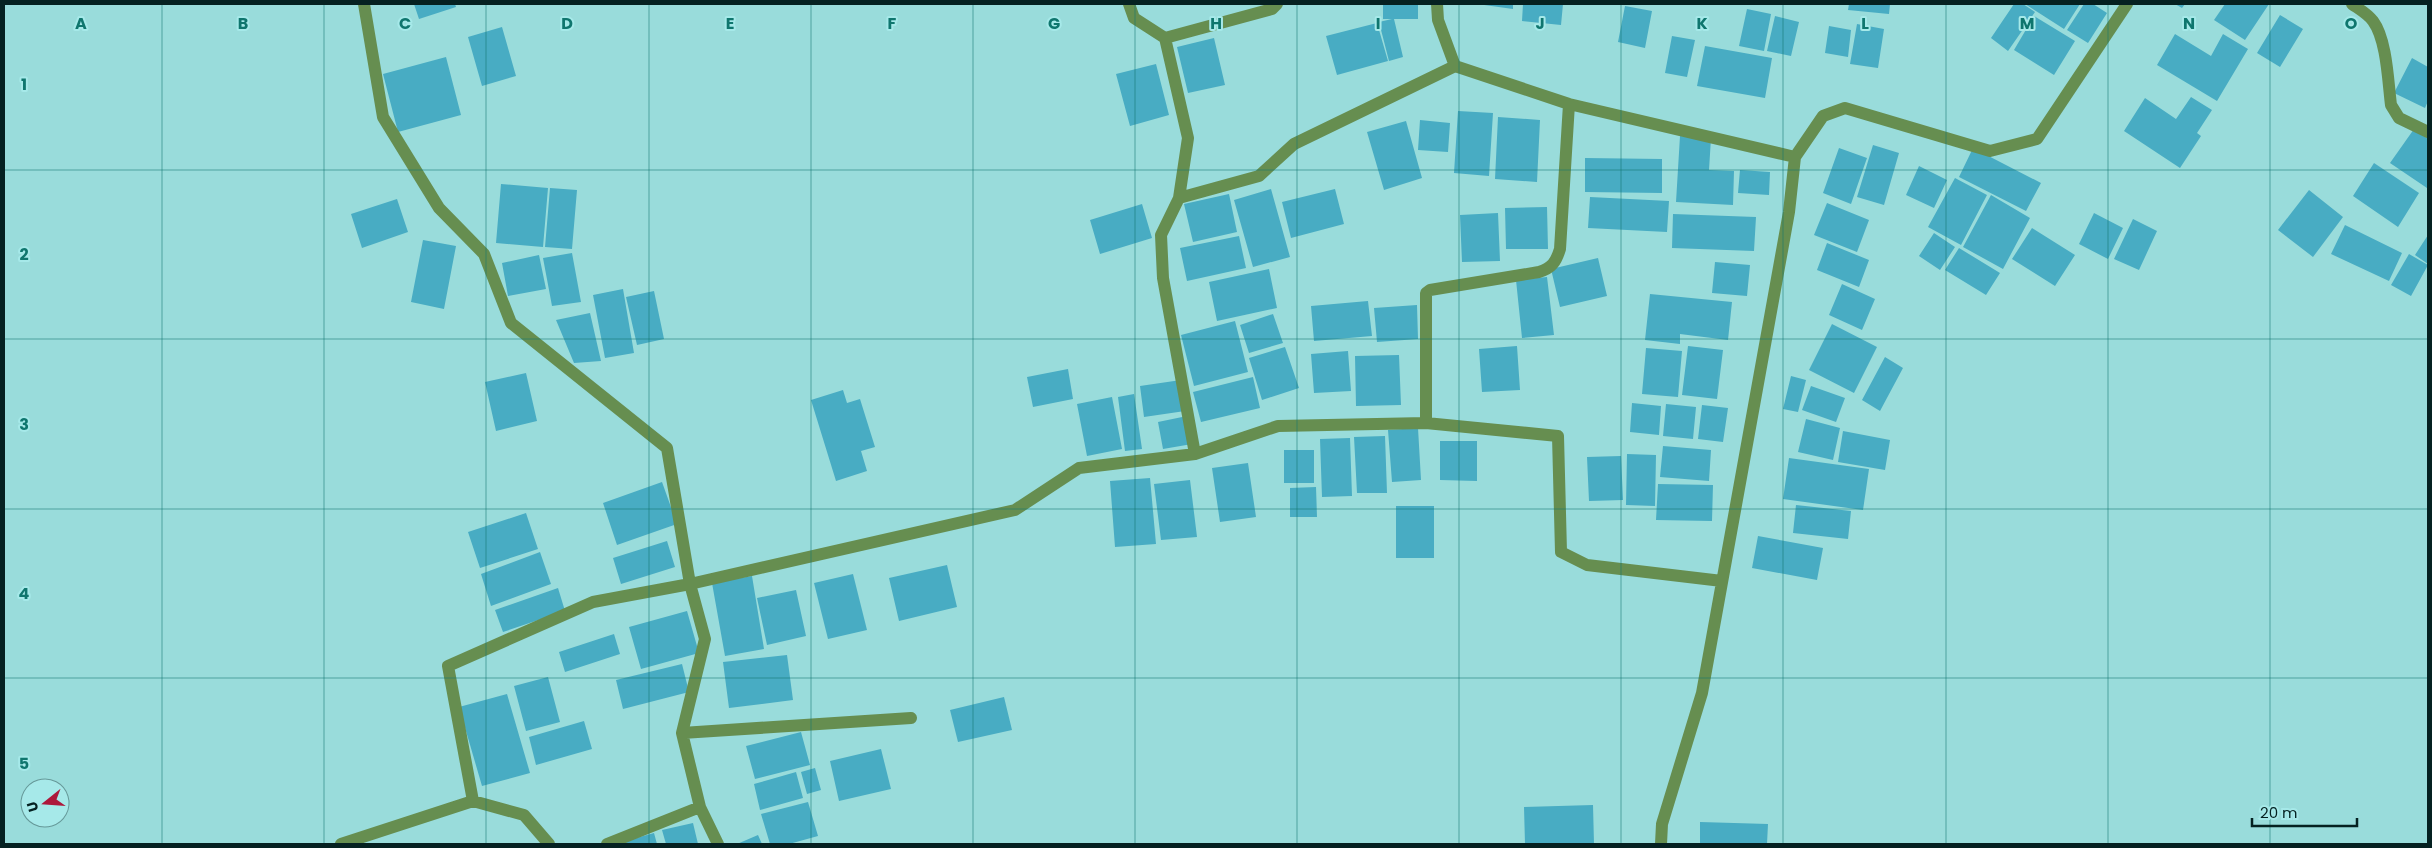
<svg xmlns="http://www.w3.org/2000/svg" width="2432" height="848" viewBox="0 0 2432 848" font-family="Poppins,sans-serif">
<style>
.building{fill:#48acc3}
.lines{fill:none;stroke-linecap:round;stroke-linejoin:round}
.minor{stroke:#668e50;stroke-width:12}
.grid{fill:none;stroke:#0f766e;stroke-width:1;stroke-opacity:0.55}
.grid-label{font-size:16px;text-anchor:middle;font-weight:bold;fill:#0f766e;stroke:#a6e9e9;stroke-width:4;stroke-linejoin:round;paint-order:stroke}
</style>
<rect width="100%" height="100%" fill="#99dcdb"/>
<path class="building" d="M414,4h41l1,3 -37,12z
M1383,4h35v15h-24l9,38 -14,4 -10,-39 13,-3h-9z
M1477,4h36v5z
M1523,4h40l-2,21 -39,-4z
M1849,4h41l-1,10 -41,-4z
M2014,4h9l12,8 -27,39 -17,-13z
M2025,4h55l-16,25z
M2084,4h9l14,9 -19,30 -21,-13z
M2175,4h10l-3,4z
M2225,4h44l-24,36 -31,-20z
M1625,6l27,5 -7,37 -27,-6z
M1747,9l24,5 -7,37 -25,-5z
M2280,15l23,14 -23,38 -23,-14z
M1775,16l24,6 -8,34 -24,-5z
M2034,16l41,25 -21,34 -40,-25z
M1377,23l11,38 -51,14 -11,-39z
M1857,24l27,5 -6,39 -28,-4z
M1829,26l22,4 -3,27 -23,-4z
M502,27l14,49 -34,10 -14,-49z
M2175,34l36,22 12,-22 25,15 -31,52 -60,-36z
M1672,36l23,4 -8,37 -22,-4z
M1214,38l11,47 -37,8 -11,-46z
M1705,46l67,12 -7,40 -68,-12z
M446,57l15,58 -63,17 -15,-58z
M2412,58l16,9v34l-3,7 -31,-15z
M1156,64l13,51 -39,11 -14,-52z
M2191,97l21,13 -15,23 4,3 -21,32 -56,-37 21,-33 31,21z
M1458,111l35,2 -4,63 -35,-3z
M1498,117l42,3 -3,62 -42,-3z
M1420,120l30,3 -2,29 -30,-2z
M1406,121l16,57 -38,12 -17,-58z
M2414,129l14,10 -1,49 -37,-25z
M1680,136l31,2 -2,32 25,1 -1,34 -57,-3z
M1873,145l26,8 -15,52 -27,-8z
M1839,148l28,10 -16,46 -28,-11z
M1973,148l68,35 -15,28 -67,-34z
M1585,158l77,1v34l-77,-1z
M2374,163l45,30 -21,34 -45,-31z
M1919,166l28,14 -13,28 -28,-13z
M1740,170l30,2 -1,23 -31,-2z
M1955,178l32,17 -26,50 -33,-18z
M501,184l47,4 -5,59 -47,-4z
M550,188l27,2 -5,59 -27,-2z
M1271,189l19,68 -37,10 -19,-67z
M1335,189l9,35 -53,14 -9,-36z
M2309,190l34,27 -30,40 -35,-27z
M1229,194l8,38 -44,10 -9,-38z
M1991,195l39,23 -27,51 -40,-22z
M1590,197l79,4 -2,31 -79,-4z
M397,199l11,33 -46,16 -11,-34z
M1827,203l42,17 -12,32 -43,-17z
M1142,204l10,34 -52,16 -10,-34z
M1547,207l1,42h-42l-1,-41z
M1498,213l2,48 -38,1 -2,-47z
M2094,213l29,15 -15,31 -29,-15z
M1673,214l83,3 -2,34 -82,-3z
M2133,219l24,12 -18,39 -25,-11z
M2345,225l57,28 -13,28 -58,-27z
M2032,228l43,27 -20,31 -43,-27z
M1934,233l21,14 -15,23 -21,-14z
M2428,235v29l-13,-9z
M1239,236l7,32 -59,13 -7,-33z
M423,240l33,6 -12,63 -33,-7z
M1827,243l42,17 -10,27 -42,-17z
M1959,248l41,25 -14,22 -41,-25z
M572,253l9,49 -29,4 -9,-48z
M2409,254l19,11 -17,31 -20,-11z
M539,255l7,34 -38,7 -6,-33z
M1598,258l9,38 -47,11 -9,-38z
M1715,262l35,3 -3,31 -35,-3z
M1269,269l8,39 -60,13 -8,-39z
M1547,277l7,58 -32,3 -6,-58z
M1842,284l33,15 -13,31 -33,-15z
M623,289l11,64 -29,5 -12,-63z
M654,291l10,48 -27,6 -11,-48z
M1650,294l82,8 -4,38 -48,-6v10l-35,-4z
M1368,301l4,35 -58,5 -3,-35z
M1417,305l1,34 -41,3 -3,-34z
M590,313l11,48 -27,2 -18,-43z
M1273,314l10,29 -34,10 -9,-28z
M1235,321l13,51 -54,14 -13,-51z
M1832,324l45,23 -23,46 -45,-23z
M1517,346l3,44 -38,2 -3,-43z
M1688,346l35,4 -6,49 -35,-4z
M1285,347l14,41 -37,12 -13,-42z
M1646,348l36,3 -4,46 -36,-3z
M1348,351l3,40 -37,2 -3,-39z
M1399,355l2,50 -45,1 -1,-50z
M1885,357l18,11 -23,43 -18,-11z
M1068,369l5,30 -40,8 -6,-30z
M526,373l11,48 -41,10 -11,-49z
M1791,376l15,4 -8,32 -15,-3z
M1253,377l7,31 -59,14 -8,-30z
M1181,380l4,31 -41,6 -4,-31z
M1811,386l34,12 -9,24 -34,-12z
M843,390l4,13 13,-4 15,48 -14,4 6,20 -31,10 -25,-81z
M1134,394l8,55 -17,2 -7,-54z
M1112,397l10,52 -35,7 -10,-52z
M1632,403l29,3 -2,29 -29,-3z
M1666,404l30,3 -3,32 -30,-3z
M1702,405l26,3 -5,34 -25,-3z
M1187,416l5,28 -29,5 -5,-27z
M1806,419l34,9 -7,32 -35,-8z
M1418,428l3,52 -29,2 -4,-52z
M1843,431l47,9 -5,30 -47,-8z
M1385,436l2,57h-30l-3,-56z
M1350,438l2,58 -30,1 -2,-58z
M1440,441h37v40l-37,-1z
M1663,446l48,4 -2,31 -49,-4z
M1284,450h30v33h-30z
M1627,454l29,1 -1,51 -29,-1z
M1621,456l2,44 -34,1 -2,-44z
M1789,458l80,11 -6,41 -80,-11z
M1248,463l8,54 -36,5 -8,-54z
M1150,478l6,66 -41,3 -5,-66z
M1190,480l7,57 -36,3 -7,-56z
M662,482l15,42 -60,21 -14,-42z
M1658,484l55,1 -1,36 -56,-1z
M1316,487l1,30h-27v-29z
M1796,505l55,6 -3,28 -55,-6z
M1396,506h38v52h-38z
M526,513l12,36 -58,19 -12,-36z
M1758,536l65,12 -6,32 -65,-12z
M667,541l8,26 -54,17 -8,-26z
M540,552l11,32 -60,22 -10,-32z
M947,565l10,42 -58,14 -10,-43z
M853,574l14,56 -39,9 -14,-56z
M752,576l12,73 -39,7 -13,-73z
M558,588l7,23 -62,21 -8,-22z
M796,590l10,46 -39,9 -10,-47z
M687,611l12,42 -58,16 -12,-42z
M614,634l6,20 -55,18 -6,-20z
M787,655l6,45 -64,8 -6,-46z
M682,664l7,28 -66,17 -7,-29z
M548,677l12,45 -34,9 -12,-45z
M507,694l23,79 -48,13 -23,-79z
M1004,697l8,33 -54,12 -8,-32z
M584,721l8,28 -56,16 -7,-28z
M801,732l9,33 -55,14 -9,-33z
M881,749l10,40 -52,12 -9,-40z
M815,768l6,22 -14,4 -6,-22z
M796,772l7,26 -43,12 -6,-26z
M808,802l10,34 -29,8h-19l-9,-30z
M1593,805l1,39h-69l-1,-37z
M1700,822l68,2 -1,20h-67z
M693,823l5,21h-32l-4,-14z
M654,833l3,11h-35v-2z
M758,835l4,9h-25z"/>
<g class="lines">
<path class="minor" d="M364,4l19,113 56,91 45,46 27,69 156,125 23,136 15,55 -23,94 18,74 18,37
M1129,4l5,14 31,20 23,100 -9,60 -18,37 2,43 32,176
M2352,4c7,5 16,10 21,17 14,19 15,61 18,84l8,13 29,14
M1165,38l107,-29 5,-5
M1455,66l114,38 226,53
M1179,198l80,-22 35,-32 161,-78 -17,-46 -1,-16
M1426,423v-130l4,-3 109,-18c13,-4 17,-10 21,-23l9,-145
M682,733l229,-15
M473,801l51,14 25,29
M341,844l132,-43 -25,-135 145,-64 97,-18 325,-74 64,-42 116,-14 83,-28 148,-3 132,13 3,116 26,13 135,16
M607,844l93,-37
M1661,844l1,-20 40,-131 87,-481 6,-55 28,-41 22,-8 145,43 47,-12 90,-135"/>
</g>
<path class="grid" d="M162,4v840M324,4v840M486,4v840M649,4v840M811,4v840M973,4v840M1135,4v840M1297,4v840M1459,4v840M1621,4v840M1783,4v840M1946,4v840M2108,4v840M2270,4v840M4,170h2424M4,339h2424M4,509h2424M4,678h2424"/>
<g class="grid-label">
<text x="81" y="29">A</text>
<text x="243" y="29">B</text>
<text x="405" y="29">C</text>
<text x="567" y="29">D</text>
<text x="730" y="29">E</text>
<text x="892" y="29">F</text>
<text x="1054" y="29">G</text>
<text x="1216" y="29">H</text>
<text x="1378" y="29">I</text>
<text x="1540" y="29">J</text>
<text x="1702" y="29">K</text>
<text x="1865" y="29">L</text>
<text x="2027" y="29">M</text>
<text x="2189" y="29">N</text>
<text x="2351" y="29">O</text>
<text x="24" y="90">1</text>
<text x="24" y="260">2</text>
<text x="24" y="430">3</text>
<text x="24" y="599">4</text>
<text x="24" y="769">5</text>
</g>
<rect width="2432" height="848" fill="none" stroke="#052121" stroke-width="10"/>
<g transform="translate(45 803) rotate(253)"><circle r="24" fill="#a6e9e9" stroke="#669999"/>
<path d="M0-4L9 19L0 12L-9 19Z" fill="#ad183b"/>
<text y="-8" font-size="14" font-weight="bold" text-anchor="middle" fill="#052121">U</text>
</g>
<path d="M2252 818v8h105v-8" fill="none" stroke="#052121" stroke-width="2.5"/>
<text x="2260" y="818" font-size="15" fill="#052121" stroke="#a6e9e9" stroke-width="4" paint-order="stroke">20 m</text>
</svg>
